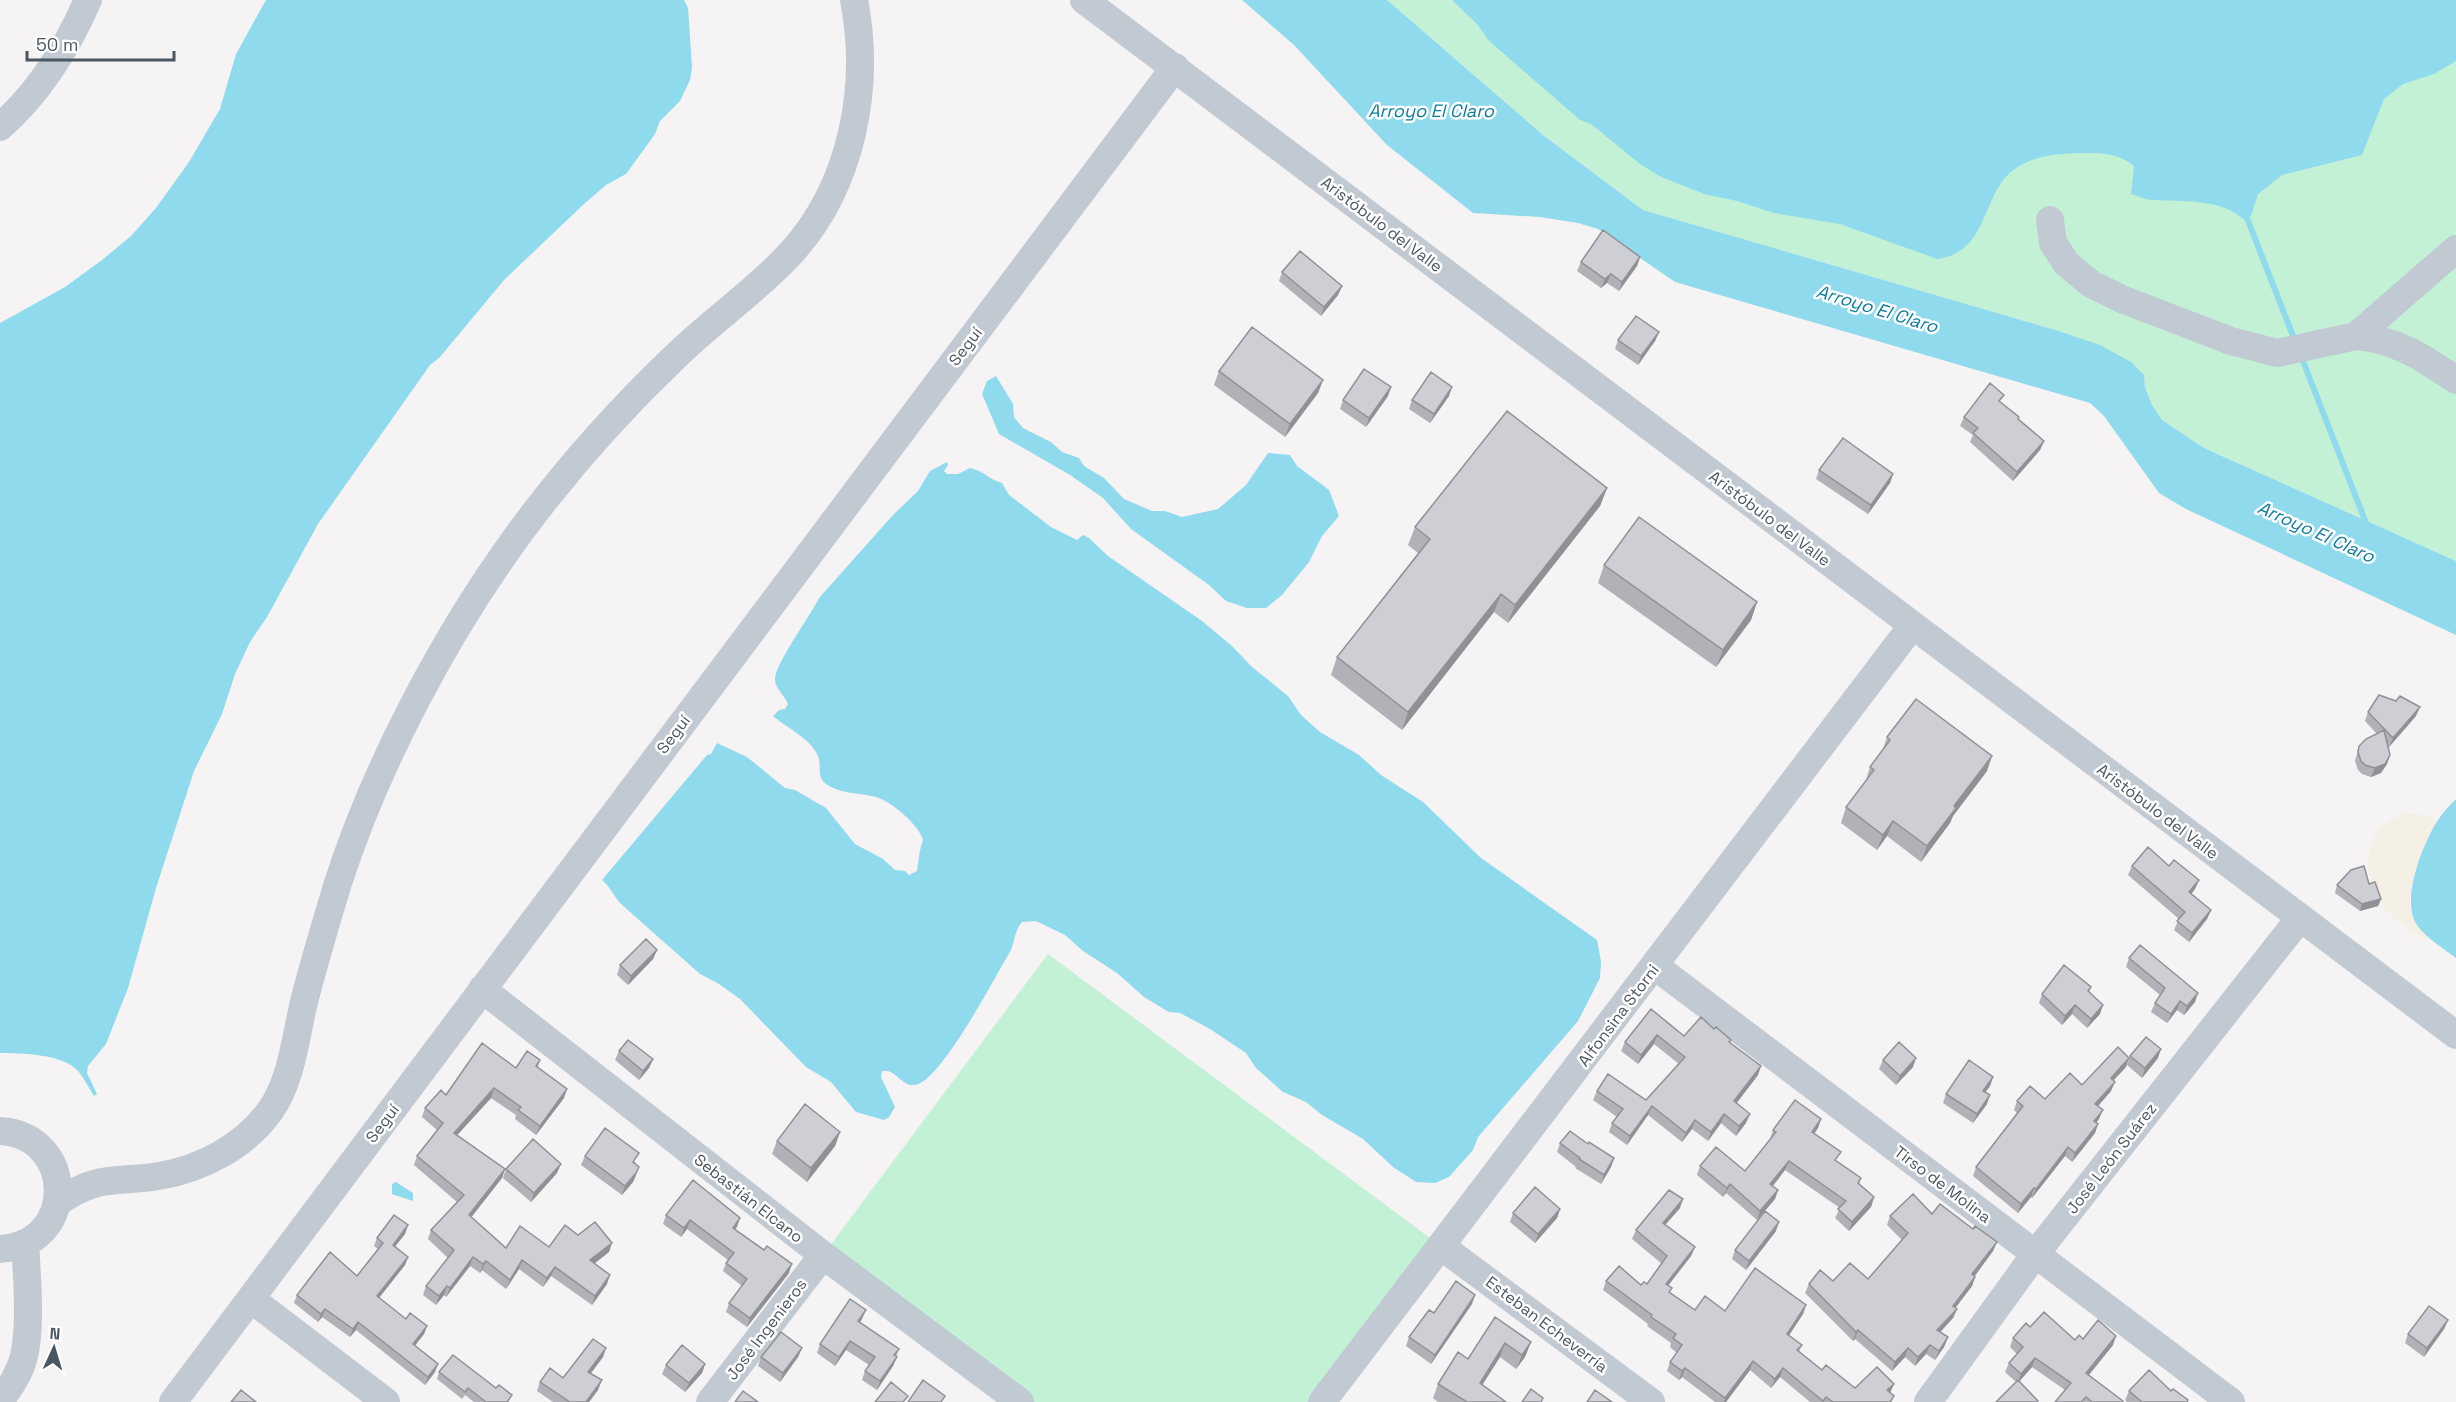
<svg xmlns="http://www.w3.org/2000/svg" width="2456" height="1402" viewBox="0 0 2456 1402" font-family="'Space Grotesk',sans-serif">
<style>
.green{fill:#c3f1d5}
.sand{fill:#f5f0e5}
.water{fill:#90daee}
.lines{fill:none;stroke-linecap:round;stroke-linejoin:round}
.stream{stroke:#90daee;stroke-width:6}
.minor{stroke:#c1cad2;stroke-width:28}
.wall{fill:#b0b2b7}
.shaded-wall{fill:#909195}
.building{fill:#cdcfd5;stroke:#909195;stroke-width:1.5}
.labels{text-anchor:middle;stroke-width:5;stroke-linejoin:round;paint-order:stroke}
.street-label{font-size:16px;fill:#4a5661;stroke:#fff}
.water-label{font-size:18px;font-style:italic;fill:#0c7c9b;stroke:#fff}
</style>
<rect width="100%" height="100%" fill="#f5f3f3"/>
<path class="green" d="M1387,0h1069v561l-252,-113 -42,-28 -10,-15 -7,-18 -1,-12 -92,-46 -409,-119 -100,-75z
M1048,954l394,293 -120,155h-302l-197,-147z"/>
<path class="sand" d="M2412,813l26,6c-11,21 -34,70 -27,93 4,12 13,20 22,29 -18,-7 -37,-18 -49,-34 -26,-35 -21,-87 28,-94z"/>
<path class="water" d="M266,0h418l4,8 4,59 -2,13 -10,21 -20,20 -5,13 -29,40 -20,11 -22,19 -80,76 -64,77 -10,8 -112,159 -51,93 -17,25 -15,32 -13,40 -28,57 -38,117 -28,100 -22,56 -18,22 -1,7 10,21 -3,2c-5,-8 -10,-18 -16,-25 -15,-17 -57,-18 -78,-18v-730l65,-36 37,-27 29,-24 25,-28 33,-46 31,-53 16,-55z
M1242,0h145l156,135 100,75 409,119 48,16 31,17 13,13 1,12 7,18 10,15 42,28 252,113v74l-270,-126 -27,-16 -55,-77 -14,-13 -415,-121 -77,-53 -20,-6 -38,-6 -67,-4 -86,-68 -93,-100z
M1452,0h1004v61l-22,13 -31,10 -19,15 -22,56 -80,20 -24,19 -7,22 -8,3c-23,-21 -61,-17 -90,-19 -7,0 -15,-4 -22,-6l3,-28c-17,-14 -34,-13 -56,-13 -20,1 -39,2 -57,12 -42,22 -28,87 -84,94l-97,-35 -66,-11 -37,-12 -33,-7 -45,-18 -19,-12 -49,-40 -11,-4 -92,-80 -10,-15z
M996,376l17,28 1,13 9,11 28,14 11,10 17,6 5,8 20,12 20,21 28,12h13l17,6 36,-8 28,-24 22,-32 22,2 7,11 32,24 10,26 -17,20 -13,26 -27,33 -16,13h-19l-21,-7 -17,-16 -78,-56 -28,-31 -33,-23 -71,-41 -17,-40 5,-13z
M947,462l1,3 -4,6 3,3h11l12,-6c15,3 19,12 32,15l7,12 42,32 26,13 6,-5 6,3 19,18 94,65 30,25 20,21 36,29 13,19 19,17 39,23 22,20 42,27 58,56 116,82 4,22 -1,16 -22,43 -100,116 -5,13 -24,27 -14,6 -19,-1 -23,-15 -30,-28 -41,-24 -16,-13 -23,-10 -27,-24 -10,-15 -36,-24 -30,-16 -11,-1 -25,-15 -27,-24 -34,-22 -18,-16 -29,-14 -14,1c-6,6 -8,19 -11,28 -16,27 -67,125 -93,134 -16,6 -21,-16 -36,-13l-1,6 14,30 -6,10 -5,3 -28,-8 -25,-30 -25,-15 -66,-68 -21,-15 -19,-10 -79,-70c-8,-9 -10,-16 -19,-24l105,-125 4,-1 6,-11 30,14 38,31 10,2 31,18 29,36 28,15 12,11 10,1 4,4 8,-4c2,-11 2,-20 6,-31 -4,-15 -32,-39 -47,-43 -15,-4 -31,-3 -45,-10 -19,-10 -6,-21 -15,-35 -9,-15 -30,-25 -43,-36l6,-6 6,-1 3,-5c-3,-8 -13,-16 -13,-24 -1,-15 36,-65 44,-82l74,-83 25,-24 12,-20z
M2456,799v159c-13,-10 -30,-20 -39,-33 -17,-25 6,-82 21,-105 5,-8 12,-15 18,-21z
M396,1182l17,11v8l-21,-7v-10z"/>
<g class="lines">
<path class="stream" d="M2247,218l48,123
M2301,356l67,172"/>
<path class="minor" d="M1084,0l1372,1035
M0,127c40,-35 67,-79 88,-127
M2050,220l3,23 13,20 25,21 33,16 107,41 46,12 79,-17 100,-87
M2356,336c39,3 68,22 100,44
M1655,966l576,436
M482,989l341,266 197,147
M0,1131c77,5 77,114 0,118
M57,1203c40,-29 58,-20 102,-27 42,-7 85,-29 111,-65 22,-31 25,-72 34,-109 10,-40 22,-79 34,-119 38,-118 107,-248 180,-348 47,-64 101,-125 158,-179 37,-36 80,-65 115,-103 61,-67 80,-166 63,-253
M1442,1247l209,155
M251,1299l135,103
M0,1401c10,-14 20,-28 24,-45 7,-29 3,-82 1,-113
M173,1402l1002,-1335
M710,1402l113,-147
M1322,1402l590,-776
M1928,1402l108,-149 264,-335"/>
</g>
<path class="wall" d="M1640,257l-3,9 -18,25 -12,-8 -6,5 -24,-17 4,-9z
M1282,272l60,14 -4,9 -17,21 -42,-35z
M1659,332l-4,9 -17,24 -23,-16 3,-9z
M1219,371l104,9 -5,13 -33,44 -71,-52z
M1388,396l-22,31 -26,-18 3,-9z
M1449,396l-19,27 -21,-14 3,-9z
M2002,403l17,14v2l25,22 -4,9 -27,31 -43,-39 3,-7 -13,-9 4,-9z
M1819,470l74,4 -3,9 -22,31 -52,-35z
M1607,488l-7,18 -92,117 -14,-11 -92,118 -71,-55 6,-18 81,-104 -10,-8 7,-18z
M1604,565l153,37 -6,18 -35,47 -118,-84z
M2368,712l48,4 -27,31 -1,-2 2,10 -3,9 -6,9 -10,4 -9,-3 -4,-4 -3,-9 4,-15 18,-12 -12,-13z
M1887,737l100,34 -34,45 -3,7 -29,39 -34,-26 -10,14 -36,-27 5,-16 19,-24 5,-16 12,-15z
M2132,866h37l30,14 -4,9 -4,5 20,16 -4,9 -18,23 -15,-12 5,-11 -51,-44z
M2369,884l12,15 -3,7 -18,5 -25,-18 2,-8z
M657,950l-4,9 -25,26 -11,-10 3,-10z
M2129,958l66,44 -11,13 -7,-5 -10,13 -16,-11 4,-9 5,-8 -34,-28z
M2091,987l-2,6 11,21 -13,14 -15,-14 -10,11 -23,-22 3,-9z
M1651,1009l33,27 46,7 28,32 -21,28 9,20 -10,13 -15,-13 -13,18 -16,-12 -10,13 -34,-27 -21,30 -18,-13 3,-9 5,-6 -24,-17 4,-9 49,9 33,-36 -25,-20 -16,20 -17,-13 4,-9z
M619,1051l34,8 -4,9 -10,12 -24,-20z
M2130,1056l28,2 -16,20 -15,-13z
M540,1060l-2,7 26,31 -28,37 -21,-16 1,-4 -25,-17 -34,37 48,34 -3,9 -31,39 35,31 43,-1 29,-12 31,17 -15,12 13,20 -15,21 -41,-29 -8,11 -24,-18 -13,20 -24,-19 -2,3 -10,-7 -24,31 -2,-2 -8,10 -13,-10 3,-9 22,-28 -20,-19 3,-9 26,-28 -43,-37 3,-9 20,-26 -15,-13 3,-9 21,-13 70,-27z
M1883,1060l30,7 -17,18 -17,-16z
M2126,1067l-13,14 -2,10 -13,15 1,13 -3,4 2,1 -3,9 -23,29 -7,-6 -33,42 -1,-1 -13,16 -45,-37 3,-9 41,-54 -3,-3 3,-9 28,-2 37,-14z
M1993,1077l-3,9 -5,6 2,12 -14,19 -30,-20 3,-9z
M1821,1119l-3,9 -4,6 23,28 24,16 -2,6 15,13 -3,10 -22,24 -14,-13 5,-10 -55,-38 -12,16 5,4 -3,9 -18,21 -31,-27 -3,4 -26,-22 3,-9 45,5 25,-32 3,-9z
M840,1132l-5,14 -28,36 -35,-28 5,-13z
M1560,1143l54,15 -3,9 -10,17 -26,-16 1,-1 -19,-15z
M585,1156l51,6 -1,2 1,12 -3,6 -11,13 -41,-30z
M506,1169l51,4 -26,29 -28,-24z
M1680,1208l-15,17 30,22 -4,9 -23,30 2,7 25,17 30,1 81,-6 -3,9 -14,21 13,10 -3,7 23,18 33,18 35,4 2,10h-82l-30,-25 -9,11 -21,-18 -24,32h-11l-33,-25 -3,3 -12,-9 3,-9 7,-9 -7,-6 1,-4 -24,-17 1,-2 -45,-34 3,-9 35,4 6,-1 14,-21 -29,-24 4,-9z
M1560,1209l-3,9 -22,25 -25,-21 3,-9z
M1932,1214l41,15 24,13 -4,9 -19,25 1,1 -3,9 -17,22 2,1 -4,9 -13,14 8,5 -4,10 -9,13 -9,-6 -11,12 -10,-9 -13,14 -37,-32 -2,2 -48,-48 4,-9 59,-5 34,-39 -15,-15 3,-9z
M666,1215l74,3 -5,11 54,44 -42,54 -21,-15 3,-9 13,-17 -19,-15 3,-8 2,-3 -41,-31 -6,8 -18,-13z
M408,1225l-3,9 -10,12 13,11 -3,8 -26,33 27,21 21,7 -3,8 -9,11 20,27 -10,13 -69,-55 -6,7 -28,-20 -4,5 -24,-19 3,-8 60,-19 21,-27 -4,-3 3,-8z
M1776,1231l-30,39 -14,-11 3,-9z
M1472,1304l-41,60 -25,-18 3,-9z
M1495,1317l36,25 -6,15 -9,12 -16,-12 -18,28 24,17h-68l-5,-4 5,-14 30,-25z
M862,1319l-2,3 39,27 -6,17 -16,24 -15,-10 3,-9 4,-6 -23,-15 -11,16 -18,-13 3,-9z
M2448,1320l-4,9 -20,28 -19,-14 3,-9z
M2030,1327l45,13 8,-1 30,6 -24,30 34,27h-68l10,-12 -33,-23 -13,14 19,20v1h-42l20,-20 -11,-10 4,-9 8,-9 -7,-7 3,-9z
M606,1348l-3,9 -12,16 7,17 -9,12h-36l-16,-11 3,-9 23,-4z
M802,1348l-4,9 -18,25 -22,-16 3,-9z
M705,1364l-3,9 -17,19 -23,-18 4,-9z
M439,1372l71,30h-36l-9,-7 -3,4 -25,-20z
M2129,1391h42l17,9 -1,2h-60l-2,-2z"/>
<path class="shaded-wall" d="M1640,257l-3,9 -18,25 3,-9z
M1611,274l-4,9 -6,5 4,-9z
M1342,286l-4,9 -17,21 3,-9z
M1659,332l-4,9 -17,24 3,-9z
M1323,380l-5,13 -33,44 5,-13z
M1391,387l-3,9 -22,31 3,-9z
M1452,387l-3,9 -19,27 4,-9z
M2044,441l-4,9 -27,31 4,-9z
M1893,474l-3,9 -22,31 3,-9z
M1607,488l-7,18 -92,117 7,-18z
M1501,594l-7,18 -92,118 6,-18z
M1757,602l-6,18 -35,47 7,-17z
M2420,707l-4,9 -27,31 4,-9z
M2390,755l-3,9 -6,9 -10,4 4,-9z
M1992,756l-5,15 -34,45 -3,7 -29,39 6,-16 27,-40z
M1893,821l-6,15 -10,14 6,-15z
M2199,880l-4,9 -9,12 3,-9z
M2381,899l-3,7 -18,5 2,-7z
M2211,910l-4,9 -18,23 3,-9z
M657,950l-4,9 -25,26 3,-9z
M2198,993l-3,9 -11,13 3,-9z
M2180,1001l-3,9 -10,13 4,-9z
M2075,1005l-3,9 -10,11 3,-9z
M2103,1005l-3,9 -13,14 4,-9z
M1657,1035l-3,9 -16,20 3,-9z
M2161,1049l-3,9 -16,20 3,-10z
M1916,1058l-3,9 -17,18 4,-9z
M2129,1058l-3,9 -19,20 4,-9z
M653,1059l-4,9 -10,12 4,-9z
M1761,1066l-3,9 -27,35 3,-9z
M1993,1077l-3,9 -10,14 3,-9z
M2115,1082l-4,9 -19,22 3,-9z
M494,1088l-3,10 -40,44 3,-9z
M567,1089l-3,9 -28,37 4,-9z
M1990,1095l-3,9 -14,19 4,-9z
M1652,1106l-4,9 -21,30 3,-9z
M2103,1110l-4,9 -8,11 3,-9z
M1724,1114l-3,9 -13,18 3,-9z
M1750,1114l-4,9 -10,13 3,-10z
M1821,1119l-3,9 -9,13 3,-9z
M1695,1120l-3,9 -10,13 4,-9z
M2098,1124l-3,9 -23,29 3,-9z
M840,1132l-5,14 -28,36 4,-14z
M2068,1147l-3,9 -33,42 4,-9z
M1614,1158l-3,9 -10,17 3,-9z
M1789,1161l-4,9 -18,23 3,-9z
M561,1164l-4,9 -26,29 3,-9z
M639,1167l-6,15 -11,13 3,-9z
M505,1169l-3,9 -36,46 3,-9z
M1730,1184l-4,9 -3,4 4,-9z
M2034,1188l-3,9 -13,16 3,-9z
M1778,1190l-3,9 -18,21 3,-9z
M1874,1197l-3,10 -22,24 3,-9z
M1683,1199l-3,9 -21,24 4,-9z
M1560,1209l-3,9 -22,25 3,-9z
M740,1218l-3,9 -7,9 3,-8z
M690,1220l-3,9 -6,8 3,-9z
M1779,1222l-3,9 -30,39 3,-9z
M408,1225l-3,9 -15,19 3,-8z
M1997,1242l-4,9 -24,33 3,-10z
M612,1243l-3,9 -22,17 3,-9z
M1695,1247l-4,9 -29,37 4,-9z
M408,1257l-3,8 -31,39 3,-8z
M473,1257l-3,9 -24,31 4,-9z
M522,1260l-3,9 -13,20 4,-9z
M486,1261l-4,9 -2,3 3,-9z
M792,1264l-3,9 -42,54 3,-9z
M555,1267l-4,9 -8,11 4,-9z
M610,1275l-3,9 -15,21 3,-9z
M1975,1277l-3,9 -22,29 3,-9z
M447,1286l-3,9 -8,10 3,-9z
M1475,1295l-3,9 -41,60 4,-9z
M1806,1305l-3,9 -19,29 3,-9z
M325,1309l-3,8 -4,5 3,-8z
M1957,1309l-4,9 -19,21 3,-9z
M866,1310l-4,9 -7,11 3,-9z
M2448,1320l-4,9 -20,28 3,-9z
M358,1322l-2,8 -6,7 3,-8z
M427,1326l-3,8 -14,18 3,-8z
M1858,1330l-3,9 -2,2 3,-9z
M2116,1336l-3,9 -30,37 3,-9z
M1948,1337l-4,10 -9,13 4,-9z
M850,1341l-4,9 -11,16 4,-9z
M1531,1342l-6,15 -9,12 6,-14z
M1505,1343l-5,14 -26,41 6,-15z
M1930,1345l-4,9 -11,12 3,-9z
M606,1348l-3,9 -18,24 3,-9z
M802,1348l-4,9 -18,25 3,-9z
M1908,1348l-3,9 -13,14 3,-9z
M897,1357l-4,9 -16,24 3,-9z
M2035,1358l-3,9 -14,16 3,-9z
M1753,1361l-3,9 -24,32h-2l1,-4z
M438,1364l-3,8 -10,13 3,-8z
M705,1364l-3,9 -17,19 4,-9z
M1685,1368l-3,9 -3,3 3,-9z
M1783,1368l-3,9 -9,11 4,-9z
M602,1380l-4,10 -9,12h-3z
M1894,1384l-4,9 -3,-3z"/>
<path class="building" d="M1603,230l37,27 -18,25 -11,-8 -6,5 -24,-17z
M1300,251l42,35 -18,21 -42,-35z
M1636,316l23,16 -18,24 -23,-16z
M1252,327l71,53 -33,44 -71,-53z
M1364,369l27,18 -22,31 -26,-18z
M1431,372l21,15 -18,27 -22,-14z
M1990,383l14,12 -5,6 20,16 -1,2 26,22 -27,31 -44,-39 5,-5 -14,-11z
M1507,411l100,77 -92,117 -14,-11 -93,118 -71,-55 93,-118 -15,-12z
M1843,438l50,36 -22,31 -52,-35z
M1639,517l118,85 -34,48 -119,-85z
M2379,695l17,6 4,-5 20,11 -27,31 -25,-26z
M1916,699l76,57 -38,50 2,2 -29,38 -34,-25 -10,14 -37,-28 28,-37 -4,-3 20,-27 -3,-3z
M2384,730l6,25 -5,9 -10,4 -10,-3 -4,-4 -3,-9 1,-6 7,-7z
M2148,847l21,19 5,-6 25,20 -10,12 22,18 -19,23 -15,-12 8,-9 -53,-46z
M2364,866l5,18 6,-2 6,17 -19,5 -25,-19 14,-15z
M646,939l11,11 -26,26 -11,-11z
M2140,945l58,48 -11,13 -7,-5 -9,13 -16,-11 10,-15 -36,-30z
M2064,965l27,22 -3,4 15,14 -12,14 -16,-14 -10,11 -23,-22z
M1651,1009l33,27 17,-19 13,12 2,-2 15,13 -2,2 32,24 -27,35 16,13 -11,12 -15,-12 -13,18 -16,-12 -9,13 -34,-27 -22,30 -18,-13 11,-14 -26,-18 11,-17 38,26 39,-43 -28,-22 -16,20 -16,-13z
M2146,1037l15,12 -16,19 -15,-12z
M628,1040l25,19 -10,12 -24,-20z
M1899,1042l17,16 -16,18 -17,-16z
M482,1043l34,25 11,-17 13,9 -4,6 31,23 -27,37 -22,-16 3,-3 -27,-19 -40,45 51,36 -36,46 37,33 14,-22 29,21 16,-22 13,10 17,-13 17,21 -22,17 20,15 -15,21 -40,-29 -8,11 -25,-18 -12,20 -24,-19 -3,3 -10,-7 -23,31 -3,-2 -8,10 -13,-10 28,-36 -23,-20 33,-35 -47,-39 26,-33 -18,-15 16,-18 5,5z
M2118,1047l11,11 -18,20 4,4 -20,22 8,6 -9,11 4,3 -23,29 -7,-6 -32,42 -2,-1 -13,16 -45,-37 47,-61 -6,-5 13,-15 15,13 25,-26 12,12z
M1969,1060l24,17 -10,14 7,4 -13,19 -31,-20z
M1795,1100l26,19 -9,13 29,20 -6,8 26,18 -3,5 16,14 -22,25 -14,-13 8,-8 -57,-40 -19,23 8,6 -18,21 -30,-27 -3,4 -27,-22 16,-19 29,24 31,-39 -3,-2z
M805,1104l35,28 -29,36 -34,-27z
M605,1128l34,25 -6,9 6,5 -3,6 -11,13 -40,-30z
M1570,1131l18,13 1,-2 25,16 -10,17 -25,-16 1,-1 -20,-15z
M533,1139l28,25 -27,29 -28,-24z
M693,1180l47,38 -7,10 31,22 3,-4 25,18 -42,54 -21,-15 18,-24 -21,-16 8,-10 -44,-33 -6,8 -18,-13z
M1535,1187l25,22 -22,25 -25,-21z
M1669,1190l14,9 -20,24 32,24 -29,37 6,4 -3,4 26,18 10,-14 20,15 30,-43 51,37 -19,29 15,11 -5,5 25,20 4,-5 29,23 22,-21 17,17 -7,6 7,6 -4,6h-57l-7,-5 -3,4 -40,-33 -8,11 -22,-18 -28,37 -40,-30 -3,3 -12,-9 12,-17 -9,-7 3,-4 -25,-17 1,-2 -46,-34 13,-15 22,19 3,-3 3,2 20,-28 -31,-26z
M1913,1194l19,20 8,-10 33,25 2,-3 22,16 -25,32 3,3 -22,29 4,3 -20,21 11,7 -9,14 -9,-6 -12,12 -10,-9 -13,14 -37,-32 -2,2 -47,-48 11,-14 13,11 17,-18 18,16 40,-46 -18,-17z
M1765,1211l14,11 -30,39 -14,-11z
M394,1215l14,10 -15,20 15,12 -31,39 29,23 4,-6 17,13 -14,18 25,20 -10,13 -70,-55 -5,7 -28,-20 -4,5 -24,-19 33,-43 27,24 26,-33 -6,-5z
M1456,1281l19,14 -40,60 -26,-18 20,-27 5,3z
M850,1299l16,11 -8,11 41,28 -5,6 3,2 -17,24 -15,-10 10,-14 -25,-16 -11,16 -19,-13z
M2429,1306l19,14 -21,28 -19,-14z
M2044,1312l31,28 4,-5 4,4 15,-19 18,16 -30,37 37,28v1h-31l-6,-5 -5,5h-26l16,-19 -36,-25 -14,16 -12,-11 14,-16 -10,-9 13,-15 4,4z
M1495,1317l36,25 -9,13 -17,-12 -25,40 26,19h-39l-29,-18 20,-32 10,7z
M781,1332l21,16 -19,25 -22,-16z
M593,1339l13,9 -18,24 14,8 -16,22h-16l-30,-20 10,-14 13,10z
M682,1345l23,19 -16,19 -23,-18z
M453,1355l43,33 3,-3 13,10 -5,7h-21l-18,-14 -3,4 -26,-20z
M2149,1370l22,21 2,-2 15,11 -1,2h-45l-13,-11z
M923,1380l22,16 -4,6h-33z
M2018,1380l20,21 -1,1h-41z
M891,1382l17,14 -5,6h-28z
M1531,1389l12,9 -2,4h-19z
M241,1390l15,12h-25z
M1595,1390l17,12h-25z
M743,1391l15,11h-23z"/>
<g class="labels">
<g class="street-label">
<text transform="translate(1382 224) rotate(37)" y="6">Aristóbulo del Valle</text>
<text transform="translate(965 346) rotate(-53)" y="6">Seguí</text>
<text transform="translate(1770 518) rotate(37)" y="6">Aristóbulo del Valle</text>
<text transform="translate(673 734) rotate(-53)" y="6">Seguí</text>
<text transform="translate(2158 811) rotate(37)" y="6">Aristóbulo del Valle</text>
<text transform="translate(1618 1015) rotate(-53)" y="6">Alfonsina Storni</text>
<text transform="translate(382 1123) rotate(-53)" y="6">Seguí</text>
<text transform="translate(2111 1158) rotate(-52)" y="6">José León Suárez</text>
<text transform="translate(1943 1184) rotate(37)" y="6">Tirso de Molina</text>
<text transform="translate(749 1198) rotate(38)" y="6">Sebastián Elcano</text>
<text transform="translate(1547 1324) rotate(37)" y="6">Esteban Echeverría</text>
<text transform="translate(766 1329) rotate(-53)" y="6">José Ingenieros</text>
</g>
<g class="water-label">
<text x="1431" y="117">Arroyo El Claro</text>
<text transform="translate(1877 309) rotate(17)" y="6">Arroyo El Claro</text>
<text transform="translate(2316 532) rotate(24)" y="6">Arroyo El Claro</text>
</g>
</g>
<g transform="translate(54 1348) rotate(4)" stroke="#ffffff" stroke-width="4.5" paint-order="stroke">
<path d="M0-4.5L10 22L0 15L-10 22Z" fill="#4a5661"/>
<text y="-9" font-size="16" font-weight="bold" text-anchor="middle" fill="#4a5661">N</text>
</g>
<path d="M27 51v9h147v-9" fill="none" stroke="#4a5661" stroke-width="3"/>
<text x="36" y="51" font-size="18" fill="#4a5661" stroke="#ffffff" stroke-width="4.5" paint-order="stroke">50 m</text>
</svg>
